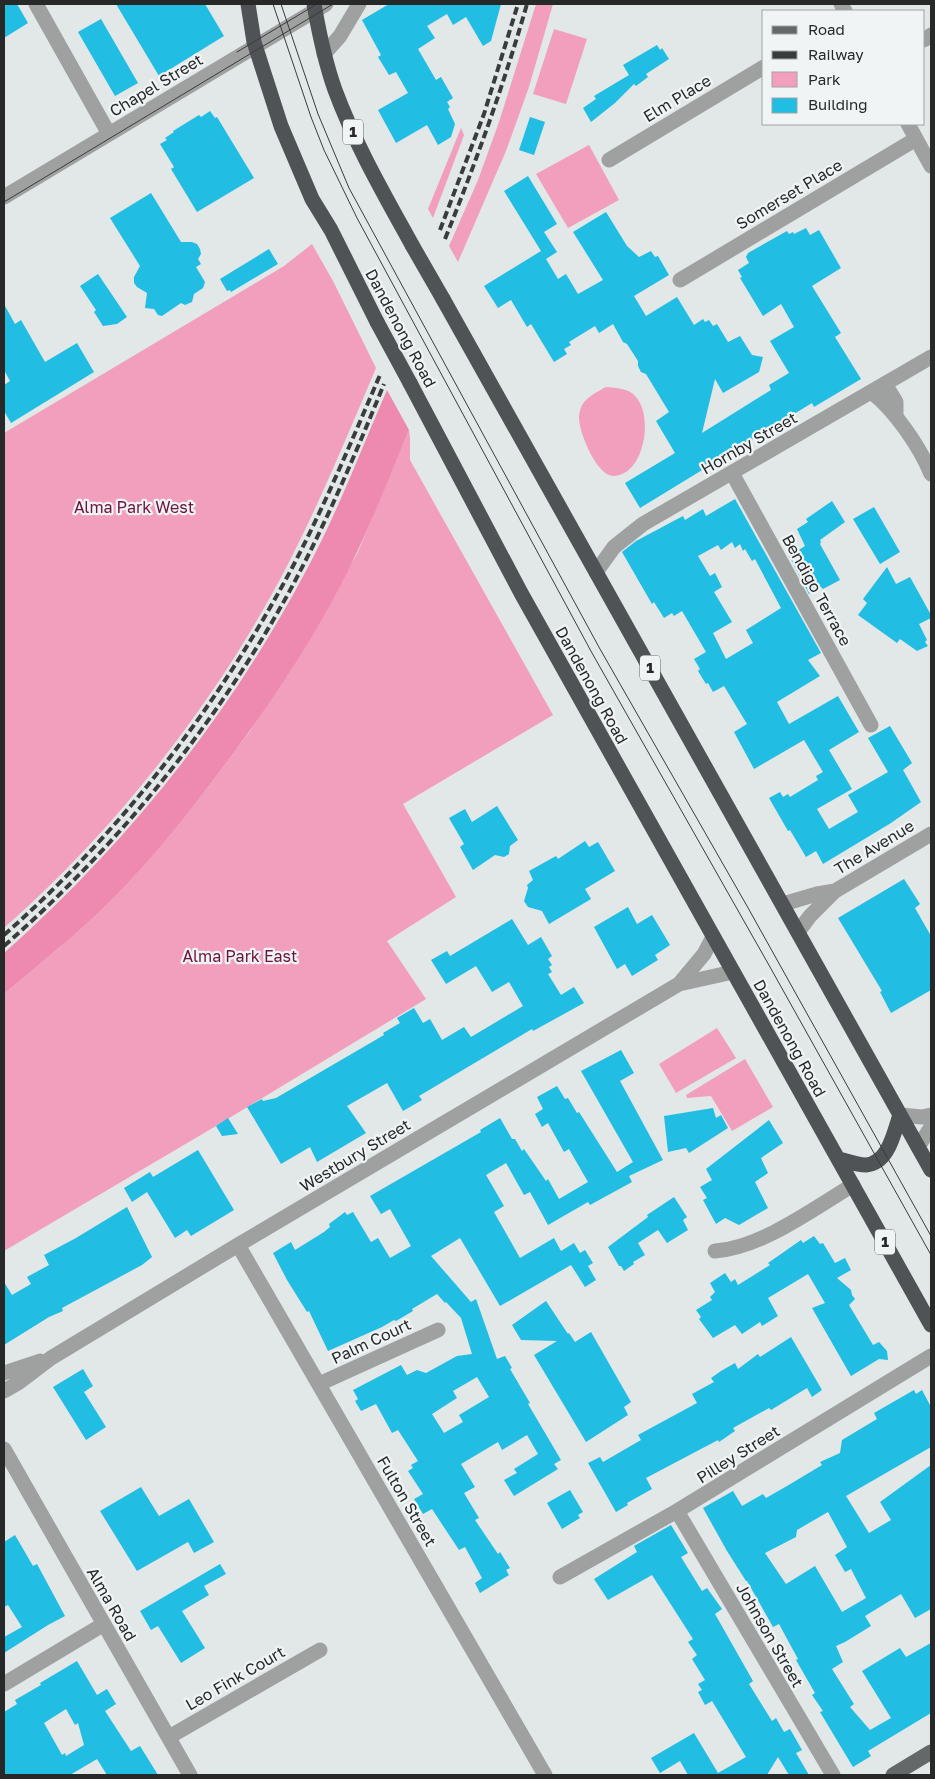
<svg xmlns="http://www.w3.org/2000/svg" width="935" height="1779" viewBox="0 0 935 1779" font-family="'Golos Text',sans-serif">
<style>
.green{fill:#f29fbe}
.forest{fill:#ee8ab0}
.building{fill:#21bde3;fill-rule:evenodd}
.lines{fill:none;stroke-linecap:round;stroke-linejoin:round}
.minor{stroke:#9fa1a1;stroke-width:15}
.major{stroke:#656869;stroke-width:15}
.highway{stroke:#505355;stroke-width:15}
.tram{stroke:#3a3c3c;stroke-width:1}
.rail{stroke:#3a3c3c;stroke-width:4;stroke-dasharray:8 4;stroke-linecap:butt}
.highway-bridge{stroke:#505355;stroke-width:15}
.labels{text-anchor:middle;stroke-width:4.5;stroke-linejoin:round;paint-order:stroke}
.shield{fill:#f0f4f5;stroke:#636666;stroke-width:1}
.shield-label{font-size:15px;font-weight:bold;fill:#272929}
.street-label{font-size:16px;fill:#272929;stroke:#f0f4f5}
.park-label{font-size:16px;fill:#6c143f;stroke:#f0f4f5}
</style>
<rect width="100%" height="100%" fill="#e2e7e8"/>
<path class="green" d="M536,4h17l-24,83 -23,64 -48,111 -9,-16 29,-66 21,-58z
M554,29l33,10 -21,65 -33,-10z
M461,128l3,7 -31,83 -5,-9z
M589,145l30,55 -51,28 -32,-54z
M312,244l21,37 43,87c-28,66 -55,132 -88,196 -69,134 -171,265 -284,364v-495l280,-167z
M606,387c10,1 22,1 29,9 19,18 10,79 -21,80 -17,1 -36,-45 -35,-60 0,-3 2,-8 3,-11 6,-9 15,-13 24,-18z
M409,430l1,8v22l143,255 -150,89 53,93 -69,44 39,58 -210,127 -212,125v-257l56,-47 101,-103 47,-57 42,-56 107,-177z
M717,1028l19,30 -60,35 -17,-29z
M745,1059l28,48 -41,24 -21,-35 -24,2 -1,-3z"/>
<path class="forest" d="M387,390l22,40c-17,41 -33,82 -52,122 -33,71 -76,136 -122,199 -37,50 -75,99 -118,143 -35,36 -75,68 -113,100v-41c123,-109 226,-238 303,-384 31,-58 54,-119 80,-179z"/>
<path class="building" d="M8,4h9l11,19 -24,15v-32z
M116,4h89l19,32 -65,40z
M389,4h112l-10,37 -8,5 -17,-29 -13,8 -6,-11 -20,12 8,12 -17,11 18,31 5,-3 12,21 -6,4 3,5 -2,2 7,15 -4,13 -13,8 -11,-20 -31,18 -18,-33 30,-17 -12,-21 -7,3 -11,-18 3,-2 -19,-35z
M101,19l37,64 -23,13 -37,-64z
M657,45l3,5 2,-2 7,11 -23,15 2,3 -12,9 -2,-2 -19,19 -24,19 -8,-14 13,-9 -2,-3 35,-21 -6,-10z
M210,111l5,7 2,-1 37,61 -57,34 -26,-43 3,-2 -14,-23 7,-4 -2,-2 9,-6 -1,-1 26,-16 2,2z
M530,117l15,5 -11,33 -15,-5z
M528,176l29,48 -13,8 13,20 -11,7 12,20 8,-5 12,20 25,-14 -30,-48 33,-20 21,34 12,11 12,-6 4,6 3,-1 11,19 -35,21 12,20 31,-19 17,28 9,-6 2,3 4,-2 4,6 4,-2 11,18 12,-6 12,19 11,2 -4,15 -36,21 -8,-14 -13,54 69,-43 -2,-5 20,-12 -19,-32 24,-14 -13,-23 -18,12 -23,-38 2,-1 -4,-7 11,-7 -3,-6 2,-4 39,-22 2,3 4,-2 1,2 12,-6 4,7 9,-5 22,38 -29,18 29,47 -6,4 26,42 -47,28 -2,-4 -172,105 -15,-25 50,-30 -19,-32 13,-9 -23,-38 -5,-2 -3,-6v-5l-11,-17 -4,-2 -10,-18 -14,9 -4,-7 -26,16 2,3 -7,4 3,5 -13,8 -23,-38 -4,3 -16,-27 -13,8 -14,-22 57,-35 -37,-60z
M151,193l30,49h11l5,2 3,5 1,5 -3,5 3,5 -5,3 9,15 -2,6 -9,6 -2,8 -7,3 -4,-2 -19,13 -4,-1 -4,-6 -9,-1 2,-15 -10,-6 -3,-4v-6l6,-11 -30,-48z
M269,249l9,15 -47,28 -1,-2 -3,1 -7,-12z
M98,274l29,43 -10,7 -14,2 -9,-14 2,-2 -16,-24z
M4,304l11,20 6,-4 24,42 32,-19 17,29 -83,51 -7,-12v-26l6,-4 -6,-11z
M735,499l86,154 -13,7 12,16 -43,26 12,22 49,-28 21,36 -30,18 23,39 -35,20 12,20 29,-17 -10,-17 40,-23 -20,-34 22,-12 22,37 -9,7 18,32 -30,21 -68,41 -7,-13 -10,6 -16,-27 -2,1 -19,-33 11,-6 3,5 5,-3 2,3 28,-17 -2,-4 7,-4 -19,-32 -50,29 -20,-37 13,-8 -23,-38 -11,6 -5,-9 -2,1 -8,-13 2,-2 -6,-10 12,-7 -24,-41 -8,5 -2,-3 -8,5 -10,-16 -2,2 -30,-52 14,-11 47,-25 2,4 18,-11 3,7zM732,542l3,6 5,-4 3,7 2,-2 7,12 3,-2 26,49 -35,22 7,13 -27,16 -13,-26 19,-11 -18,-30 8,-5 -7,-14 -5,3 -12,-20 20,-11 3,5z
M832,501l13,21 -25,18 1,2 -1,2 20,36 -17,9 -2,-2 -12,7 -20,-38 16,-10 -8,-17 11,-7 -2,-3z
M874,507l26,45 -20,12 -27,-45z
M887,567l9,17 14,-7 21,38v3l-12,6 8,16 -2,2 3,4 -11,5 -17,-12 -3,4 -39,-28 9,-12 -4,-4z
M497,806l21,34 -8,6 -1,8 -5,3 -9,-2 -22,15 -13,-23 4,-3 -15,-26 16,-9 7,13z
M585,841l4,6 9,-5 17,29 -30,18 6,10 -42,25 -7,-13 -14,-4 -4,-6 4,-13 -1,-3 6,-5 -4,-9 27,-15 2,3z
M904,879l16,25 -5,4 16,28v54l-40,23 -11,-21 2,-1 -44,-73z
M628,907l9,17 15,-9 18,30 -15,10 3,5 -26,16 -7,-12 -8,5 -23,-42z
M512,919l16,26 13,-8 11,19 -4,3 4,6 -3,2 3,5 -4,2 13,21 13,-8 10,16 -51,28 -1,-2 -113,67 3,4 -19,11 -16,-28 -40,23 19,27 -49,29 -7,-15 -29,17 -34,-57 15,-8 1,2 13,-3 108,-63 -1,-2 17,-10 -3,-5 17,-10 9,15 7,-4 12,21 22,-13 7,10 52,-31 -14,-24 -17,10 -16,-26 -30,18 -15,-24 16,-9 3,5z
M621,1050l13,23 -14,8 43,79 -34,16 3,6 -42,23 -2,-3 -40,23 -18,-33 -6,3 -18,-32 -20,12 18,31 -10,6 26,46 34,-20 7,13 13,-8 6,10 5,-3 8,13 -5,3 8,14 -11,7 -14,-22 -71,41 -40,-68 -29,18 40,46 5,-3 21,60 8,-3 7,12 -2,1 20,34 -2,1 33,56 -7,4 4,5 -44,27 -10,-16 13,-7 -3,-4 24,-15 -11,-19 -25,15 -4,-8 -37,22 14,23 -11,6 15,25 -4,2 23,34 2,-2 10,16 -4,2 3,5 -29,18 -5,-10 7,-5 -17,-31 -6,3 -27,-41 -9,5 -9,-15 9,-5 -15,-23 5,-3 -2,-3 7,-4 -20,-31 -6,3 -16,-29 -15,7 -6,-10 3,-2 -5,-9 48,-25 6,10 10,-5 9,3 31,-17 15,-2 -11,-36 -15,-16 -1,1 -8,-9 -25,15 1,2 -17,10 -2,-1 -12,7 -54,24 -19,-40 -2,1 -20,-32 -14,-27 18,-11 4,8 29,-18 6,-5 -1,-3 16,-12 2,3 6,-3 18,30 7,-4 12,20 21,-12 -21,-37 -9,5 -11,-18 111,-64 -1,-2 20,-12 12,21h3l7,12 2,-2 22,32 2,-2 11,20 29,-17 -19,-33 -5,3 -16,-29 -6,4 -7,-13 8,-5 -6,-12 20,-11 8,13 3,-1 9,15 2,-1 38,60 16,-10 -52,-91zM477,1377l12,20 -30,18 4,7 -19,11 -12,-19 25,-16 -4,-7z
M713,1108l3,10 5,-3 7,13 -39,25 -3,-5 -18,4 -4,-36z
M228,1118l10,16 -16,2 -6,-10z
M769,1120l14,23 -22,15 7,15 -13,9 13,26 -29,17 -14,-7 -9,6 -13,-24 4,-2 -7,-11 12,-7 -6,-11z
M198,1150l36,60 -43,26 -4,-6 -12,8 -28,-46 -15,10 -8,-14 26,-16 3,5z
M674,1197l13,20 -4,3 5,10 -21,13 -9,-13 -20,13 7,12 -12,7 1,2 -10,7 -3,-5h-2l-11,-19 40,-30 -1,-2z
M127,1207l25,50 -10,8 -80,43 1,3 -14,6 -45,28v-63l8,13 19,-11 -4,-7 22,-12 -5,-10 32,-17z
M814,1236l6,8 3,-1 12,20 10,-5 6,12 -14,8 14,12 1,5 3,4 -6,6 24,40 6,-3 8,9 1,9 -9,-1 -28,17 -39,-68 13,-5 -17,-29 -40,24 10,18 -16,10 -2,-4 -18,12 -7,-9 -22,13 -14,-19 2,-2 -5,-7 16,-10 -2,-3 5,-5 -5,-9 15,-10 6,9 4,-3 3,6 32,-20 -2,-2 33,-23 2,3z
M546,1301l22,33 1,-1 6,9 16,-10 40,70 -7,5 4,8 -42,27 -52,-87 23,-14 -36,-1 -9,-15z
M791,1337l31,53 -10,7 -5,-9 -36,22 -2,-2 -36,20 2,3 -16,11 -1,-2 -72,38 6,11 -25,14 1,2 -12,7 -28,-49 12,-6 3,5 38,-22 -3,-5 59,-32 -5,-9 22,-12 -3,-4 10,-7 14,-8 3,6 20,-15 2,3z
M83,1369l10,17 -9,6 22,35 -20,13 -33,-53z
M914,1390l2,4 6,-4 9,17v40l-85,49 23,37 22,-13 -11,-18 51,-37v144l-16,9 -14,-24 -36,22 6,10 -26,16 -9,4 7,16 -11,7 22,35 -4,3 20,23 21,-12 -29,-47 38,-23 6,9 25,-14v70l-63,38 3,5 -18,11 -33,-55 3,-1 -11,-16 3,-2 -19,-33 2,-1 -19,-35 -6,3 -26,-46h-1l-19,-30 -24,-43 30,-17 9,15 21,-12 3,4 21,-12 35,-21 -2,-3 20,-9 2,-13 35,-21 -3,-6zM828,1512l19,35 -12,8 10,17 6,-3 15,29 -24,14 -27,-46 -29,18 -21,-31 31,-16 1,-7z
M141,1487l18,29 30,-17 25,43 -20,11 -6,-11 -51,29 -37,-60z
M570,1490l13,22 -5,3 2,3 -18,11 -15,-26z
M671,1525l17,28 -7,4 21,34 5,-3 15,21 -7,5 38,67 -4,3 23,37 4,-3 8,14 6,-3 12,21 -6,3 13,22h-20l-11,-18 -11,18h-79l-8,-14 -20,12 -9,-15 43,-25 24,40 28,-16 -34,-56 -7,4 -7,-13 4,-2 -4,-6 7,-4 -13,-21 5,-4 -9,-13 5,-3 -41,-64 -44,25 -14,-21 43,-27 -3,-6z
M15,1535l18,31 4,-2 28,52 -17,9 -44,28v-16l18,-10 -14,-22 -4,2v-65z
M220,1564l6,10 -22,12 5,9 -27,16 23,37 -24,15 -23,-37 -7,4 -11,-19z
M77,1661l20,34 10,-6 9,15 -11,7 26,40 9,-5 18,29h-51l-10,-16 -27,16h-66v-63l13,-8 -2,-4 26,-15 -1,-2zM66,1709l9,16 3,-2 6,22 -18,11 -1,-3 -3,2 -18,-32z"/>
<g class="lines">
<path class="minor" d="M36,4l73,130
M841,4l4,7
M924,40l7,-5
M324,54l16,-18 19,-32
M908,124l23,42
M609,160l155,-93
M4,197l322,-193
M680,280l236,-141
M885,384l11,18v14
M871,392c23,17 49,55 60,82
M732,473l139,252
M596,572l18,-25 29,-23 288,-167
M783,904l34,-10 18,-3
M798,932l12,-16 25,-25 96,-57
M679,984l54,-12
M900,1115l22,2 9,-2
M918,1147l13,-20
M238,1245l307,530
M715,1251c46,-3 98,-42 138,-66
M4,1373l36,-12
M319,1384l119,-54
M4,1391l14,-8 33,-25 187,-113 441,-261 25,-30 9,-17
M4,1449l186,326
M677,1511l156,264
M560,1577l117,-66 254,-155
M4,1684l100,-60
M169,1737l151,-87"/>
<path class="major" d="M893,1775l38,-23"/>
<path class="highway" d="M248,4l6,38 27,84 31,73 19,31 46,92
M314,4c5,29 11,58 21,86 20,54 49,104 77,155
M443,299l488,871
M410,383l111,210 410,732
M839,1159c8,2 18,6 27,6 23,-2 28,-33 34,-50"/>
<path class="tram" d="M273,4l38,113 13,33 33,68 235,435 178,314 161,288
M281,4l37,110 31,74 251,461 147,257 184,330
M237,52l80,-48
M4,202l329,-198"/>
<path class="rail" d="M440,230l44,-116 34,-110
M445,239c31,-77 59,-155 82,-235
M4,935c117,-103 215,-230 288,-367 33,-63 60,-128 88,-193
M4,946c113,-99 211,-220 284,-352 37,-68 67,-139 96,-210"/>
<path class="highway-bridge" d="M412,245l31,54
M377,322l33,61"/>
</g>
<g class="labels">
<g class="shield">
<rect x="343" y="119.5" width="20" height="25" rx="4"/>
<rect x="640" y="655.5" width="20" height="25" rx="4"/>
<rect x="875" y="1229.5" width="20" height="25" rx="4"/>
</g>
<g class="shield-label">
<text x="353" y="137">1</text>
<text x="650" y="673">1</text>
<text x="885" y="1247">1</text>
</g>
<g class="street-label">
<text transform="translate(156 85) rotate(-31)" y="6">Chapel Street</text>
<text transform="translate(677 98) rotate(-31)" y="6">Elm Place</text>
<text transform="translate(789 194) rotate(-31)" y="6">Somerset Place</text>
<text transform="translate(401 328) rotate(62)" y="6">Dandenong Road</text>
<text transform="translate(749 443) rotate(-30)" y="6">Hornby Street</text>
<text transform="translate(817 590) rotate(61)" y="6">Bendigo Terrace</text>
<text transform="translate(592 685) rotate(61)" y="6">Dandenong Road</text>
<text transform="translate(874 847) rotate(-31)" y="6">The Avenue</text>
<text transform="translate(790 1038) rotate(61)" y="6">Dandenong Road</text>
<text transform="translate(355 1155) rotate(-31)" y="6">Westbury Street</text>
<text transform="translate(371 1341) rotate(-25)" y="6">Palm Court</text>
<text transform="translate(738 1454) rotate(-32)" y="6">Pilley Street</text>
<text transform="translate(407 1501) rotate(60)" y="6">Fulton Street</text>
<text transform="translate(112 1604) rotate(60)" y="6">Alma Road</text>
<text transform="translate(770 1635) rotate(60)" y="6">Johnson Street</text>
<text transform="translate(235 1678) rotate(-30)" y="6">Leo Fink Court</text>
</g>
<g class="park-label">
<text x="134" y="513">Alma Park West</text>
<text x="240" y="962">Alma Park East</text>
</g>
</g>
<rect width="935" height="1779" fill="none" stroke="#272929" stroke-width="10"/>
<rect x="762" y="10" width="162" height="115" fill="#f0f4f5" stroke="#a0a3a3"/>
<rect x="772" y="26" width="25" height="8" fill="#656869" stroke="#a0a3a3"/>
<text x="808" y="35" font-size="15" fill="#272929">Road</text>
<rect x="772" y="51" width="25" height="8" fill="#3a3c3c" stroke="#a0a3a3"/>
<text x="808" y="60" font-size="15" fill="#272929">Railway</text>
<rect x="772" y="72" width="25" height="15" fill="#f29fbe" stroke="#a0a3a3"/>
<text x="808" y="85" font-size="15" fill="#272929">Park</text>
<rect x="772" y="98" width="25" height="15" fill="#21bde3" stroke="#a0a3a3"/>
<text x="808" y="110" font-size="15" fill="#272929">Building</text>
</svg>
